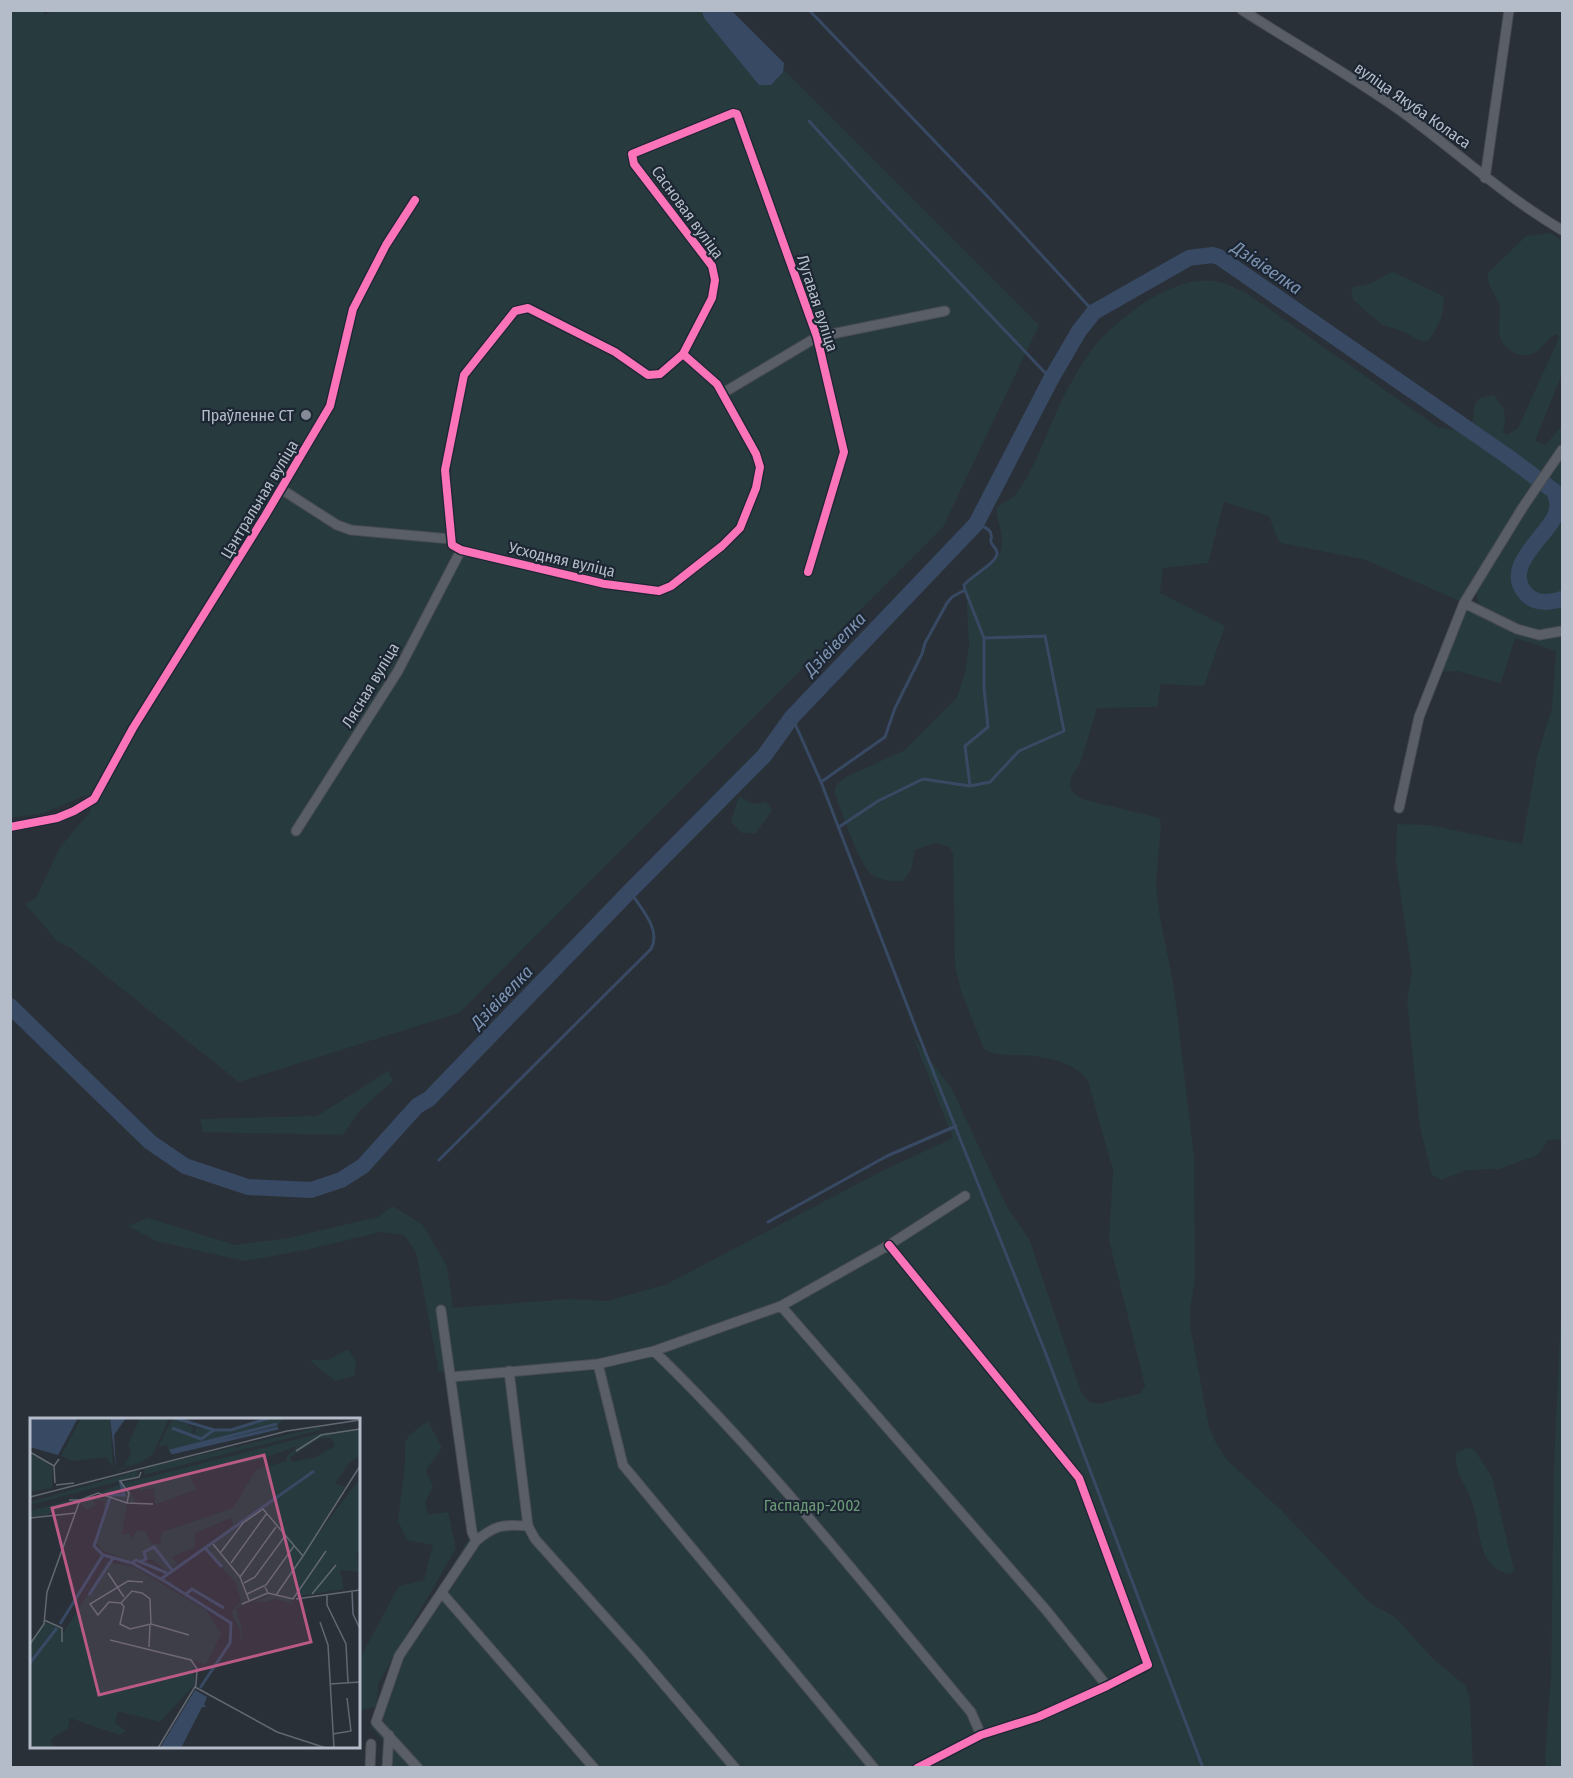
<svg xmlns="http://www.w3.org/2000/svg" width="1573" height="1778" viewBox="0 0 1573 1778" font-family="'Fira Sans Condensed',sans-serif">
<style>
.green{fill:#273a3e}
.water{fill:#384963}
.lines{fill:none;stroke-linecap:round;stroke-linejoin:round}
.stream{stroke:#384963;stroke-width:3}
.river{stroke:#384963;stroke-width:16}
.minor-casing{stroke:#484c53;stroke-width:11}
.minor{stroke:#5a5e66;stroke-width:9}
.cycleway-casing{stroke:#1d2633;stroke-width:11}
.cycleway{stroke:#fb73b8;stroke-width:8}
.poi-dot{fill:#848b96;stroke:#1d2633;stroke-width:2}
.labels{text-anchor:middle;stroke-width:4.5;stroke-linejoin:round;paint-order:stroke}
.street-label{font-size:16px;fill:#b4bcc9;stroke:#1d2633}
.poi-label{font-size:16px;fill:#b4bcc9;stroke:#1d2633;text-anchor:end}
.park-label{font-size:16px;fill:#6b9a76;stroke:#1d2633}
.water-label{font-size:18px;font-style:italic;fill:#7c92b1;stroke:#1d2633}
.inset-river{fill:none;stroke:#384963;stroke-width:3}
.inset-road{fill:none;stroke:#616872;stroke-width:1.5}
.view{fill:#bc5a87;fill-opacity:0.15;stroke:#bc5a87;stroke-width:3}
.inset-edge{fill:none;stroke:#b4bcc9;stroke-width:3}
</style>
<rect width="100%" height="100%" fill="#2a3038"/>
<path class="green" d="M52,10l673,1 314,314 -96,202 -484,486 -220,69 -168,-134 -14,-7 -32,-37 11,-6 24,-51 31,-36 -5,-16 -42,18 -33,5v-807h33v5z
M1551,233l11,8v133l-27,67 10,4 17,-19v202l-24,4 -20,-5 -38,-21 -3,-7v-7l47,-79 -60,90 -98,-43 -85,-17 -3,-3 -9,-24 -45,-14 -16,61 -45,5 -3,25 65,33 -21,60 -43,-2 -4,23 -60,1 -17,56 -8,11 -2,9 2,8 10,7 77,19 2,6 -5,58 3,30 15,76 20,169 1,123 -5,29v17l19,101 7,16 11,17 54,50 88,92 27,16 37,41 32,26 5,15 3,67h-1090l1,-25 -13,-15 24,-68 80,-130 -20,-159 -16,2 -23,-120 -12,-17 -23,-3 -75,18 -62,11 -88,-20 -28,-15 20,-8 87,27 53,-7 90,-21 14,-11 30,18 25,42 6,42 117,-9 37,2 60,-17 217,-114 69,-32 -40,-101 39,52 55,118 23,34 51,151 7,9 11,3 42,-11 4,-7 -36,-146 4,-70 -25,-89c-14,-20 -44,-25 -68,-26 -13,0 -25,1 -36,-6l-23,-58 -6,-26 -2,-112 -4,-6 -14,-4 -20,7 -4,20 -8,11c-12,0 -22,0 -32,-7 -12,-10 -30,-65 -37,-82l3,-8 9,-7 59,-27 52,-53 8,-24 4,-27 -3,-63c20,-14 40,-22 35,-50 -1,-8 -4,-15 -5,-24 8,-10 16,-8 21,-16 23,-33 32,-70 50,-103 8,-15 19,-34 30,-47 27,-29 76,-68 118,-62 10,1 21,8 30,11l194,136c9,1 23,3 30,-2 11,-8 -5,-32 25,-30 12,12 13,20 9,36l4,3 11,-7 41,-90 -1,-4c-11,2 -16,19 -29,21 -15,2 -29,-9 -30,-23 -1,-8 2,-16 1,-24 -2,-13 -14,-21 -12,-35l38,-37z
M1393,272l50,24c3,17 -5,31 -15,45h-8l-15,-9 -23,-7 -29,-25 -2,-12c7,-3 13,-2 20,-5 8,-3 14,-9 22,-11z
M1467,605l66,33 12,1 17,-4v506l-7,-2 -8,2 -6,10 -6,5 -36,13 -32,1 -26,10 -9,-5 -12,-47 -13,-128 5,-27 -16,-110 1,-39 31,1 94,19 15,-87 15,-49 4,-57 -41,-13 -14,45 -44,-12 -22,1z
M739,796l14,8 13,-2 6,8 -16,23h-14l-11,-11z
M388,1071l5,10 -34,30 -16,24 -140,-3 -3,-13 117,-3z
M1562,1290v477l-16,1 -1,-12 6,-78 3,-213z
M348,1349l8,13 -2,14 -19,5 -25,-21h18z
M428,1421l14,27 -16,22 7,16 -8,16 3,13 20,-3 8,36 -78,136 -1,22 -18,5v-51l40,-74 25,-6 9,-35 -26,-5 -9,-19 7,-56v-22l4,-8z
M1468,1448l6,1 18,28 21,89 1,4 -4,4c-11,-2 -20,-8 -25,-19 -8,-18 -7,-40 -15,-58 -6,-15 -16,-27 -14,-44z"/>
<path class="water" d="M702,11h30l52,52 -1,9 -12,13h-12l-55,-67z"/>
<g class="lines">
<path class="stream" d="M809,10l180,188 105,114
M809,121l72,79 170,179
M792,717l29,65 96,249 127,318 159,419
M821,782l64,-45 10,-29 27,-54 3,-11 22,-40 5,-6 13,-7 -1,-5c7,-9 35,-23 33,-33 -1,-4 -3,-5 -5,-8 -4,-8 1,-1 -1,-10 -1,-6 -10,-8 -15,-10
M970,786l-5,-40 23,-19 -4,-39v-50
M839,827l39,-26 45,-22 47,7 20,-4 29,-31 45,-20 -19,-95 -61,2 -19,-48
M439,1160l212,-211c11,-20 -11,-41 -21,-58
M768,1222l119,-66 69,-30"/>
<path class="river" d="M10,1006l140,136 35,24 63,21 63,3 30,-10 22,-14 54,-60 12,-7 201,-208 134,-135 28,-39 184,-193 75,-145 28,-48 15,-19 95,-54 23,-3 7,2 288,199 47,35c4,9 5,18 0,27 -11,21 -53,51 -27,77 10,10 24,7 35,4"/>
<g class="minor-casing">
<path id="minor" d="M1242,10c53,34 108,65 159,101 54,39 103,85 161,119
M1485,178l24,-168
M683,354l34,30 39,70 4,13 -4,21 -16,40 -18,18 -51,40 -12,5 -54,-7 -144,-34 -9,-5 -7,-75 19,-95 51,-64 13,-3 87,44 33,23 12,-1 23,-20 29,-56 3,-18 -3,-14 -78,-102 -2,-10 101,-41 4,1 80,223 27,115 -36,120
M723,393l94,-56 128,-26
M281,489l56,36 14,5 100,9
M1464,603l53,26 22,6 23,-4
M1399,808l20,-91 45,-114 59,-96 39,-57
M10,827l47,-9 17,-7 20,-12 39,-71 132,-212 65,-110 23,-97 33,-64 29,-45
M296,831l102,-160 63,-121
M889,1245l190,233 69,187 -41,21 -69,31 -57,18 -64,33
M781,1306l265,304 61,76
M441,1310l31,222 4,9
M654,1351c114,110 215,240 317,361l10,23
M598,1364l25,101 251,303
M509,1371l19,155 7,13 105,117 95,112
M451,1377l147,-13 56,-13 127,-45 108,-61 76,-49
M442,1593l152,175
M370,1768l1,-24
M387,1768l2,-33
M418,1768l-42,-46 23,-66 77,-115c19,-16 27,-17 52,-15"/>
</g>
<use href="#minor" class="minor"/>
<g class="cycleway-casing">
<path id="cycleway" d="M683,354l34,30 39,70 4,13 -4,21 -16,40 -18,18 -51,40 -12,5 -54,-7 -144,-34 -9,-5 -7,-75 19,-95 51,-64 13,-3 87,44 33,23 12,-1 23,-20 29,-56 3,-18 -3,-14 -78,-102 -2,-10 101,-41 4,1 80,223 27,115 -36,120
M10,827l47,-9 17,-7 20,-12 39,-71 132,-212 65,-110 23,-97 33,-64 29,-45
M889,1245l190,233 69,187 -41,21 -69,31 -57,18 -64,33"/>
</g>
<use href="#cycleway" class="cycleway"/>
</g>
<circle class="poi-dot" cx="306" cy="415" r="6"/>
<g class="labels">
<g class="street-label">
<text transform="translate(1413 105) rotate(35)" y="6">вуліца Якуба Коласа</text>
<text transform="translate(688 212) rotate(54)" y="6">Сасновая вуліца</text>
<text transform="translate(818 303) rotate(72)" y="6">Лугавая вуліца</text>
<text transform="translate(259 499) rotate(-59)" y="6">Цэнтральная вуліца</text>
<text transform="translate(562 559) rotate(13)" y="6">Усходняя вуліца</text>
<text transform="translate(370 685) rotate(-59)" y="6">Лясная вуліца</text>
</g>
<g class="poi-label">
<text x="294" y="421">Праўленне СТ</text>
</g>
<g class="park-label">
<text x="812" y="1511">Гаспадар-2002</text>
</g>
<g class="water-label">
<text transform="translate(1267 268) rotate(34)" y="6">Дзівівелка</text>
<text transform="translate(835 644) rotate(-46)" y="6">Дзівівелка</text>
<text transform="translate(502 997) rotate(-46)" y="6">Дзівівелка</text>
</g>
</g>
<g transform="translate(30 1418)">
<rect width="330" height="330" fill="#2a3038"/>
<path d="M51,0h29l3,51 -6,-12 -35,4 -11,-5zM110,0h29l-16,36 -12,8 12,-4 -43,15 19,-8h-4l6,-12 -3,-8zM143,0h11l-4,2 14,8 -3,5 4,1 1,-6 35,2 38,-12h15l-7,9 -108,26 -2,-8 -9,2zM290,9v3l-176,45 1,-7zM330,10v28l-11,7 -14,20 10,4 -29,50 44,-59v72l-4,6 4,16 -20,-2 4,19 -49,8 -4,3 3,5 -20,-7 -6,4h-13l15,-8 -34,14 6,21 -1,14 -1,-13 -9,-18 10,-10 -5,-18 -30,-36 -11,7 38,-30 -2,-7 -36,15v14l-23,10 5,6 -9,9 -15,-12 -23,1 -27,-10 -7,-9 11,-31 -5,-6 4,-3 -13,-3 3,6 -9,5 -7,-7 7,-6 18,2 -4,-7 20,-8 200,-51zM290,20h11l4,8 -19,11 -24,5 -2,-5zM268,28l-11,10 -1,5 -30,9 -23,38 -71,24 -2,12 -9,-1 -6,-12 -8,-1 -5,9 -2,-5h-8l5,-31 9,1 -6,-14 24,-1 1,15 5,-1 36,-14 -7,-15 73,-15zM5,36l17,13v21l-22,4v-36zM107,53l1,5 -108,29v-3zM41,82h8l-33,15 -16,2v-6zM77,144l27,5 72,43 15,24 -15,31 -13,-5 2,24 -35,38 -42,-11 -3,12 11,8 -7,4 -49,-17 -2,10 -17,11 2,9h-23v-104l14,-22 18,6 1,6z" fill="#273a3e" fill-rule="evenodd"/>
<path d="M0,0h48l-20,37 -28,-8zM80,0h16l-12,17 2,34zM165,272l12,7 -3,8 3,2h-5l-21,41h-21z" fill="#384963"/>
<path class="inset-river" d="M145,0l39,12M142,10l29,11 13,-9h17l38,-12M140,33l107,-27M141,35l107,-25M90,62l4,15h-13l-17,51 9,9 29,8 34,19 65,41 -1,20 -30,45M175,130l17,19M110,144l6,-3 -2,-7 10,-5 18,23M102,145l4,-3 31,13M131,161l153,-108M156,176l6,-5 32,19M59,177l24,-37M30,206l43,-69M0,245l27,-35"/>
<path class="inset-road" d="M266,33l25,-16 39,-6M0,34l24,14M25,65l-1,-17 5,-7M26,67l18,-2M0,79l257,-66 73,-11M39,82h11l18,-7 29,10 26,1M97,85l2,-10 -9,-12 19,-4 2,-5M0,100l46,-5M183,126l27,33 9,23M191,134l22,-29 20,-14 40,47 -27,39M273,138l57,-90M201,145l36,-50M78,155l16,24M210,159l36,-50M214,165l11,-6 30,-41M235,169l3,6 25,6 33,-48M322,173l1,23 7,15M217,176l19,-9 28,-39M282,176l24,-29M297,176v11l19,39 2,39M266,181l64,-9M91,185l-12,-1 -11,13 -8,-11 38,-23 15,1M91,185l11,-12 10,2 8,6 1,25M91,185l3,4 -4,17 10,5 21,-5M212,186l26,-11M14,202l18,8v14M290,204l8,23 6,103M121,206l38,11M80,222l81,20 6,9 -1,16 -38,63M0,226l14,-20 3,-32 33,-92M119,229l1,-22M300,266l30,-2M165,269l82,45 49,16M303,316l18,-3 -4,-33"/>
<path class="view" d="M234,37l47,187 -212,53 -47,-187z"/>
<rect width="330" height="330" class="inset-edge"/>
</g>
<rect width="1573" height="1778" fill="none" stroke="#b4bcc9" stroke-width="24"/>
</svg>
